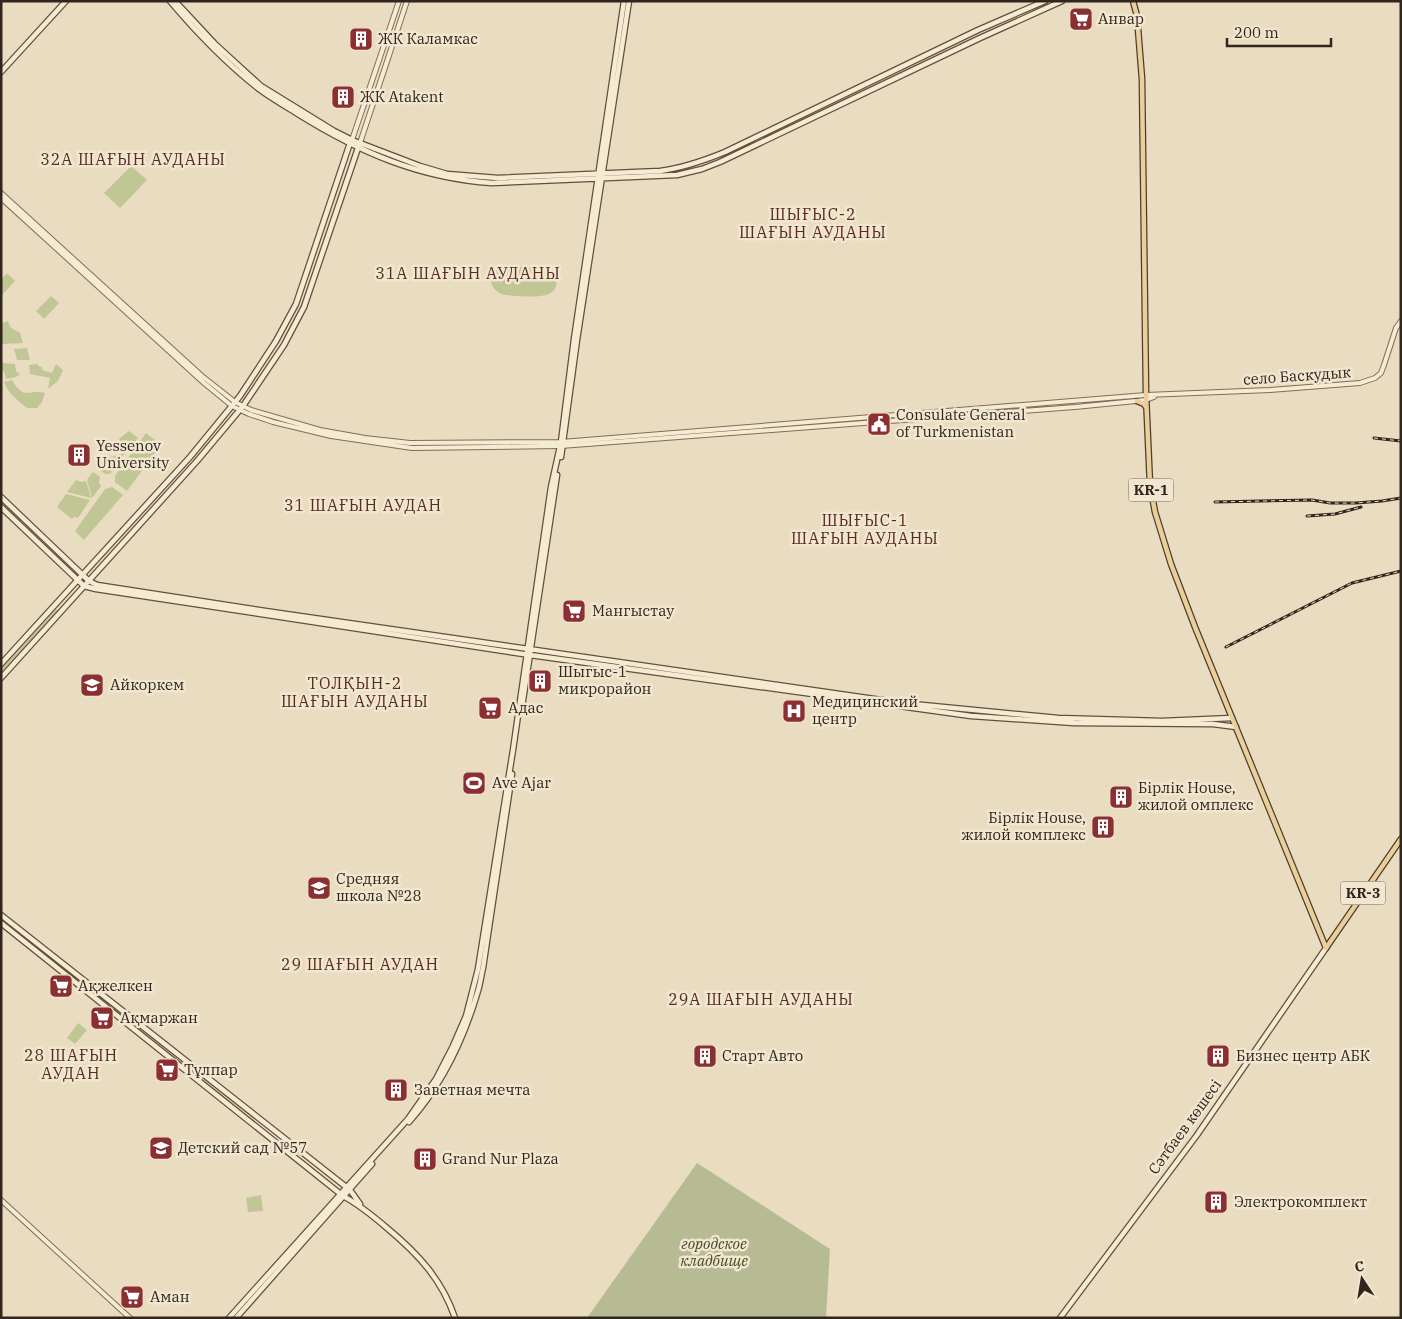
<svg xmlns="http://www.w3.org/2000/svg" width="1402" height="1319" viewBox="0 0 1402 1319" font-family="'IBM Plex Serif',serif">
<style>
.green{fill:#c1c695}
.cemetery{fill:#b7bb94}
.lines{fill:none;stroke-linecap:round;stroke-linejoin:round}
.tertiary-casing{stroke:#806d5a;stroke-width:6}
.secondary-casing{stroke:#624f3d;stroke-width:7}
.primary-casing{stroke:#4e3c2e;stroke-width:7}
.tertiary{stroke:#f5ead2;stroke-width:4}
.secondary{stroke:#f5ead2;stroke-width:4.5}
.primary{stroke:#eacf9a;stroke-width:4.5}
.rail-casing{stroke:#31261d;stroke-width:3}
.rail{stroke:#f1e6cf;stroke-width:1;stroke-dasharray:4;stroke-linecap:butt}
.labels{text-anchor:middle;stroke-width:5;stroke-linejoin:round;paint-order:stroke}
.shield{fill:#f1e6cf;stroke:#6b6052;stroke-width:1}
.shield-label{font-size:14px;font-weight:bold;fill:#31261d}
.poi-label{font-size:15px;fill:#31261d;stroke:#f1e6cf;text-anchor:start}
.street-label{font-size:15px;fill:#31261d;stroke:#f1e6cf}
.park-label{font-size:15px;font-style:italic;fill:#434c25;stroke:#f1e6cf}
.neighbourhood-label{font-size:16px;letter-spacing:1px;fill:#5a2b20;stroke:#f1e6cf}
</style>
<rect width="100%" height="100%" fill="#e9dcc0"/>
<path class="green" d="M131,166l16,14 -27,28 -16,-15z
M503,266l42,2c5,2 10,5 11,11 5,25 -38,16 -52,16 -17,-7 -17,-21 -1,-29z
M7,273l8,8 -14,15v-16z
M51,296l8,7 -15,16 -8,-8z
M8,321l2,6 10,6 3,10 -21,1v-21z
M27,348l3,12h-13l-3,-11z
M1,363l14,1 1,7 4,3 -4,3 -10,2 -2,-8h-3z
M38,364v2l4,1v3l10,3 4,-9 7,6 -5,11 -10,8 2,-11 -20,-4 -1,-9z
M12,380c12,21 17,9 33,13l-3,9 -5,6h-10c-9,-7 -19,-15 -23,-26z
M129,431l9,7 -17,20 -3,-3 4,-1 -3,-15z
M146,433l15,12 -34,46 -12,-9v-6z
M116,456l4,4 -10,14h-5l-8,-6 4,-6 -1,-3z
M93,472l7,5 -1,5 2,4 -9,12 -5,-18z
M76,480l5,2 5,-1 5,17 -24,-6z
M112,487l11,8 -39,45 -9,-9 30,-42z
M66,494l24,6 -12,18 -4,-1 -2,2 -15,-12z
M56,609l2,2 -57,62v-4z
M78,1023l9,7 -12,14 -8,-6z
M261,1195l2,16 -15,1 -2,-14z"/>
<path class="cemetery" d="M697,1163l133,86 -4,69h-239z"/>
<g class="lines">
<g class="tertiary-casing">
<path id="tertiary" d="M352,140l47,-139
M360,143l47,-142
M1,193l201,183 33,26 16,8 69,20 45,8 45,5 151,-1 585,-47 124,-5 90,-7 15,-5 6,-5 3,-8 12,-37 5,-7
M1,198l203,185 28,23 17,8 24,8 58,14 81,12 149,-2 514,-39 71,-7 8,-3
M1,1200l129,118"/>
</g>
<g class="secondary-casing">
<path id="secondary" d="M170,1c27,32 56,62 89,88 12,9 26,17 39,25 61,38 121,64 194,69l185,-8 25,-6 18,-7 260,-124 82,-37
M175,1l40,43 46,42 73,45 18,9 68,26 27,8 51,4 162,-7c23,-3 43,-10 65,-19l253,-122 67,-29
M1,72l65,-71
M561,457l16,-117 52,-339
M1,497l88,84 8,4 175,27 630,91 156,15 104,3 70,-3
M1,507l83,79 12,3 434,66 441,61 103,7 139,1 23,3
M1,664l189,-207 50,-61 36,-55 20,-37 54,-161
M1,678l196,-217 46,-55 41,-61 20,-38 55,-162
M522,707l35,-232
M1,915l349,275 10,14
M1,923l342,273c17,9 30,20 44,32 30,25 55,51 68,90
M409,1122c32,-36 54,-81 68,-128 3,-8 4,-18 6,-26l29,-194
M229,1318l179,-199 28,-40 17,-33 13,-30 12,-47 35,-219 38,-263 10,-45 13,-103 50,-338
M236,1318l136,-154
M1060,1318l137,-183 129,-187"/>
</g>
<g class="primary-casing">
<path id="primary" d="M1133,1l4,15 5,63 4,316 4,90 5,27 16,52 24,63 131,321
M1137,401l7,3 2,3
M1326,948l75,-109"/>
</g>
<use href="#tertiary" class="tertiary"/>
<use href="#secondary" class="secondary"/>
<use href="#primary" class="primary"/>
<g class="rail-casing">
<path id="rail" d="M1374,438l27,3
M1215,502l97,-2 18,3h26l26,-2 19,-3
M1307,516l28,-2 26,-7
M1226,647l126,-64 49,-12"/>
</g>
<use href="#rail" class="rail"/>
</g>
<defs>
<g id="supermarket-square" transform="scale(1.25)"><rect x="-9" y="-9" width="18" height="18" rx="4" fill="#8a2f32" stroke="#f1e6cf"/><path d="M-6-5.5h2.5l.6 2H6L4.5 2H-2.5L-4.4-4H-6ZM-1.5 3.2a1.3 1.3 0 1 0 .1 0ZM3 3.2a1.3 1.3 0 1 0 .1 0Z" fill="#fff"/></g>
<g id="building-square" transform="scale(1.25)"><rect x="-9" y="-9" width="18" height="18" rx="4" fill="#8a2f32" stroke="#f1e6cf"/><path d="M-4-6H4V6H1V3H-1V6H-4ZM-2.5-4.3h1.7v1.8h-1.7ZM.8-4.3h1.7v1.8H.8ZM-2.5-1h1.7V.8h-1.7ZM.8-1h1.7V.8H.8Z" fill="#fff"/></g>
<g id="civic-square" transform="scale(1.25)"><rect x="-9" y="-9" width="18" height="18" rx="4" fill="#8a2f32" stroke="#f1e6cf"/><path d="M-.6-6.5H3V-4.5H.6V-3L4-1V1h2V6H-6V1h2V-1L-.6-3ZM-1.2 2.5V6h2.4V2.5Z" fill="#fff"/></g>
<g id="school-square" transform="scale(1.25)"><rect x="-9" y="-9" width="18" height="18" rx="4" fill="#8a2f32" stroke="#f1e6cf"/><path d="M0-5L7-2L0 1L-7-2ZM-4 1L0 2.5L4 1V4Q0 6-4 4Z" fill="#fff"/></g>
<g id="hospital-square" transform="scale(1.25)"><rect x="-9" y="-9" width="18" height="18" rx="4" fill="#8a2f32" stroke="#f1e6cf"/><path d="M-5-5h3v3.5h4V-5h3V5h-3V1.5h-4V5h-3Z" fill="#fff"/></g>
<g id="stadium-square" transform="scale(1.25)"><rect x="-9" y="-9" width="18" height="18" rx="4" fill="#8a2f32" stroke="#f1e6cf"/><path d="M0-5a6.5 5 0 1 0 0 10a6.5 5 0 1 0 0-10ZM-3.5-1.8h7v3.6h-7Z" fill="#fff"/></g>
</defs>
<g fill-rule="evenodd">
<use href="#supermarket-square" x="1081" y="19"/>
<use href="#building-square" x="361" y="39"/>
<use href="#building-square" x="343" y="97"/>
<use href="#civic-square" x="879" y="424"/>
<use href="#building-square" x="79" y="455"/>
<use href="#supermarket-square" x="574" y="611"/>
<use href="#building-square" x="540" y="681"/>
<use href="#school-square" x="92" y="685"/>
<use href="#supermarket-square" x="490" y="708"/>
<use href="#hospital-square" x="794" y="711"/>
<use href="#stadium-square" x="474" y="783"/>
<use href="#building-square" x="1121" y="797"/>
<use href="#building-square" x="1103" y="827"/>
<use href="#school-square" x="319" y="888"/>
<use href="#supermarket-square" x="61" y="986"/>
<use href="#supermarket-square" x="102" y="1018"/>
<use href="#building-square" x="705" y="1056"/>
<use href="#building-square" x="1218" y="1056"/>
<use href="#supermarket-square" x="167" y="1070"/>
<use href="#building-square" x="396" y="1090"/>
<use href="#school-square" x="161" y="1148"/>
<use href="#building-square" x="425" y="1159"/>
<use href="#building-square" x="1216" y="1202"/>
<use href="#supermarket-square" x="132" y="1297"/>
</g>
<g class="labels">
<g class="shield">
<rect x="1128.5" y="478.5" width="45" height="23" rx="4"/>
<rect x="1340.5" y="881.5" width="45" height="23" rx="4"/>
</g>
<g class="shield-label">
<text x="1151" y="495">KR-1</text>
<text x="1363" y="898">KR-3</text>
</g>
<g class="poi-label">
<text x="1098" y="24">Анвар</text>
<text x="378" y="44">ЖК Каламкас</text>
<text x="360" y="102">ЖК Atakent</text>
<text x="896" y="420">Consulate General<tspan x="896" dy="17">of Turkmenistan</tspan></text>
<text x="96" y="451">Yessenov<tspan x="96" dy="17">University</tspan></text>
<text x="592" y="616">Мангыстау</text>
<text x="558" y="677">Шыгыс-1<tspan x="558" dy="17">микрорайон</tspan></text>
<text x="110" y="690">Айкоркем</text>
<text x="812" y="707">Медицинский<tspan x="812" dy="17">центр</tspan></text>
<text x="508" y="713">Адас</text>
<text x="492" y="788">Ave Ajar</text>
<text x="1138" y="793">Бірлік House,<tspan x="1138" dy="17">жилой омплекс</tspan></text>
<text x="1086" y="823" text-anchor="end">Бірлік House,<tspan x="1086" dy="17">жилой комплекс</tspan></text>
<text x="336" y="884">Средняя<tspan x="336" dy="17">школа №28</tspan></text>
<text x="78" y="991">Ақжелкен</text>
<text x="120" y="1023">Ақмаржан</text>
<text x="722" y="1061">Старт Авто</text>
<text x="1236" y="1061">Бизнес центр АБК</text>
<text x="184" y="1075">Тұлпар</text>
<text x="414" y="1095">Заветная мечта</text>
<text x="178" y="1153">Детский сад №57</text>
<text x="442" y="1164">Grand Nur Plaza</text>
<text x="1234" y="1207">Электрокомплект</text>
<text x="150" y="1302">Аман</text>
</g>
<g class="street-label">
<text transform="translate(1297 376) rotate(-4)" y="5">село Баскудык</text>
<text transform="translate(1185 1127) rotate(-54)" y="5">Сәтбаев көшесі</text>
</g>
<g class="park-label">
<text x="714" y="1249">городское<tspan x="714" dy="17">кладбище</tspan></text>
</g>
<g class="neighbourhood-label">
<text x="133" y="165">32А ШАҒЫН АУДАНЫ</text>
<text x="813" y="220">ШЫҒЫС-2<tspan x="813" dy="18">ШАҒЫН АУДАНЫ</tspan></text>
<text x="468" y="279">31А ШАҒЫН АУДАНЫ</text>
<text x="363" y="511">31 ШАҒЫН АУДАН</text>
<text x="865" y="526">ШЫҒЫС-1<tspan x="865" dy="18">ШАҒЫН АУДАНЫ</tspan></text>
<text x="355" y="689">ТОЛҚЫН-2<tspan x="355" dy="18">ШАҒЫН АУДАНЫ</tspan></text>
<text x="360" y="970">29 ШАҒЫН АУДАН</text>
<text x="761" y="1005">29А ШАҒЫН АУДАНЫ</text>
<text x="71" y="1061">28 ШАҒЫН<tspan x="71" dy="18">АУДАН</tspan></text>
</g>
</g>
<rect width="1402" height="1319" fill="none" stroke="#31261d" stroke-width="5"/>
<g transform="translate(1362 1279) rotate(348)" stroke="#f1e6cf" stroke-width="4" paint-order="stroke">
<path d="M0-4L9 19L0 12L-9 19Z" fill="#31261d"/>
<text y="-8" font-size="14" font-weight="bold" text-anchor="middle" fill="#31261d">С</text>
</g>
<path d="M1227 38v8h104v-8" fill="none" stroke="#31261d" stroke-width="2.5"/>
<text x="1234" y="38" font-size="15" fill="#31261d" stroke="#f1e6cf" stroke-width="4" paint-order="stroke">200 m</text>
</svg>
